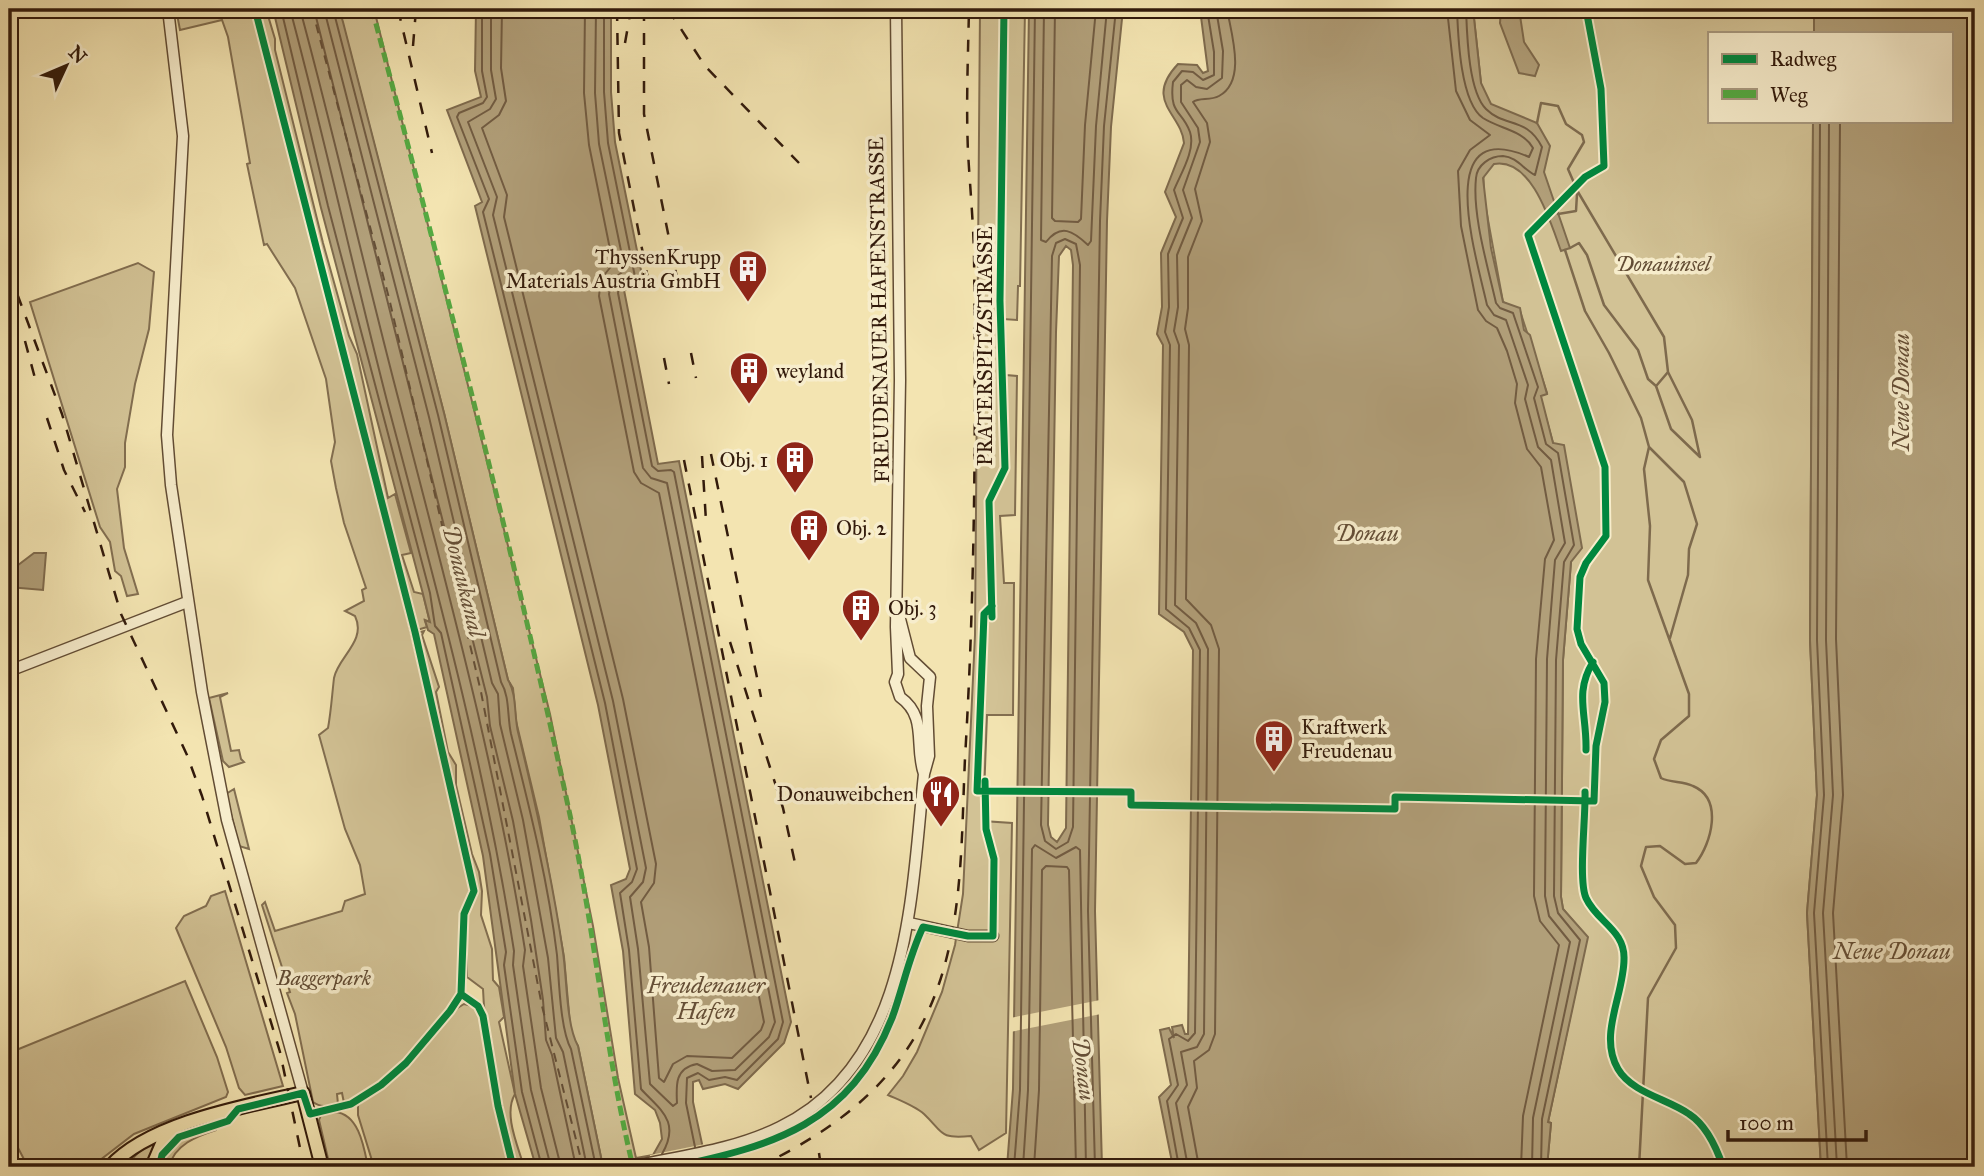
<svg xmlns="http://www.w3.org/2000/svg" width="1984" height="1176" viewBox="0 0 1984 1176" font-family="'IM FELL Great Primer',serif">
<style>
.green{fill:#d2c295;stroke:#826e50;stroke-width:2}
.water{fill:#b19f79;stroke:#7e6a4d;stroke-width:2;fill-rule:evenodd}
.pier{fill:#f3e4b1}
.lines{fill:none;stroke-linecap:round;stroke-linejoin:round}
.shore{stroke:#725c42;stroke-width:2}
.stream{stroke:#7e6a4d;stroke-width:2.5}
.ferry{stroke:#654f37;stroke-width:2;stroke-dasharray:9 7;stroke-linecap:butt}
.minor-casing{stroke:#624c34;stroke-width:13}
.major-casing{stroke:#321a0b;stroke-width:16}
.minor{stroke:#f7edcc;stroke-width:10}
.major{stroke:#f3e4b1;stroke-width:12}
.rail{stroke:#321a0b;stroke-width:2.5;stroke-dasharray:12 12;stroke-linecap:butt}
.quiet{stroke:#54a941;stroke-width:5;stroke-dasharray:10 5;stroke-linecap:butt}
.cycleway-casing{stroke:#f7edcc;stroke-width:11}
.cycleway{stroke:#00873e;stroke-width:7}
.labels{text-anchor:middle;stroke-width:7;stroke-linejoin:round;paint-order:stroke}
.poi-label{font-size:21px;fill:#321a0b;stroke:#f7edcc;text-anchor:start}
.park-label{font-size:21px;font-style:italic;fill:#624c34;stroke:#f7edcc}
.street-label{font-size:21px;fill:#321a0b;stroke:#f7edcc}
.water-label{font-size:23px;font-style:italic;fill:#654f37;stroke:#f7edcc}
</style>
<rect width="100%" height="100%" fill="#f3e4b1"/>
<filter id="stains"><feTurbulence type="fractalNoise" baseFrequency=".00286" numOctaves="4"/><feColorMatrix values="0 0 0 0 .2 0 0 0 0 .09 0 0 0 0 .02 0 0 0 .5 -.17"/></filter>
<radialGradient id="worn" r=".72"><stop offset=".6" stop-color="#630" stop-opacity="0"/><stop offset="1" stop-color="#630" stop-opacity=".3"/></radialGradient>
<path class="green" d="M176,9h77l121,469 95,399c3,19 -6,26 -7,41 0,25 4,58 -6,80 -15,32 -75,88 -107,103l-5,2 -2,-10 -5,1 1,10c-10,2 -17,4 -25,-2l-18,-88 -8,-21 3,-1 -28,-87 3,-3 10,29 67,-20 3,-10 20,-7 -5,-29 -15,-36 -26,-94 9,-7c3,-16 4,-33 6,-50 4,-21 33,-37 21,-62l-10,-5 19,-10 -2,-11 4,-2 -22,-65 -8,-35 -5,-27 4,-19 -9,-63 -31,-91 -28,-44 -3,1 -17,-81 3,-1 -22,-126 -6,-17 -42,10z
M257,9h9l9,30v11l48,193 26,93 8,18 31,144 7,-4 16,59 -9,2 12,37 9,2 7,29 -5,-2 2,6 -10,3z
M339,9h35l176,705 43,212 25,152 18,80 17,-3 -1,12h-49l-25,-121 -7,-11 -7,-78 -25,-140 -23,-96 -3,-33 -5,-8 -64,-267z
M980,9h45l-5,277h-2l-1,34 -14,-1 3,56 11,1 -2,139 -15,1 4,67h10l-1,132h-26l-4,106 29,2 -6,310 -27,17 -8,-14c-33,3 -27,-3 -47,-22 -9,-8 -25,-14 -36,-19l15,-19 14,-24 25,-60 13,-47 8,-51 12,-259z
M1473,9h341v24h-105v88h104l-3,519 7,155 -10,118 14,254h-274l4,-44 -3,-1 39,-185 -24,-28 -2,-12 2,-237 8,-98 -18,-119 -13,-47 7,-3 -27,-82 -17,-9 -19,-104 -3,-115z
M138,263l16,9 -5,57 -14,55 -10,59v24l-8,22 7,59 14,46 -11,2 -6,-20 -6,-5 -5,-29 -10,-15 -70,-225z
M424,631l-2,4 17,52 -3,5 12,60 8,13v20l16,69 7,18 3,19 -1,24 11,34 1,31 6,7 5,30 -5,5 16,72c-12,20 3,52 9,73h-7c-15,-58 -32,-120 -34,-178l-16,-12v-63l8,-26 -58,-255z
M228,693l-8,4 11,54 8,-1 2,9 3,3 -15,5 -6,-6 -14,-63z
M234,789l15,60 -10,-3 -13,-52z
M225,891l58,195 -38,9 -6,-7 -13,-41 -50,-119 8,-12 22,-10 5,-10z
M185,981l32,76 11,35 -2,5 -92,37 -43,33h-63l-12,-23 -7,2v-93z
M464,1004l8,2 7,7 12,73 20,81h-137l-16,-52v-10l48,-36 50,-60z
M335,1112c24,2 29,35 33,55h-38l-11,-47 2,-5z
M217,1125l-1,5c-19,6 -42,15 -47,37h-9c8,-29 30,-35 57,-42z
M160,1137l-7,11 -7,19h-22l21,-21z"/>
<path class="water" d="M273,9h66l4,13 101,391 64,267c9,14 6,35 10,52 18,73 34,146 45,220 4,26 3,73 15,94l25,121h-67l-21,-73 -32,-238 -49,-222 -6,-4 -3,-10 5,2 -7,-28 -102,-386z
M476,9h135v83l4,50 29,143 -20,5 34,174 21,-3 112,561 -7,21 -46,46 -13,-5 -22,5 -4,-9 -6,2v20l14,65h-55l1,-12 9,-16 -2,-16 -5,-13 -20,-16 -12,-143 -12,-66 15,-6 4,-10 -32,-164 -123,-499 7,-4 -35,-92 34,-13 -6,-26z
M1029,9h94l-12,118 -4,94 -12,690 7,256h-95l6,-78zM1066,246l5,4 2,15 -7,563 -9,14 -6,-5 -3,-12 8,-493 3,-76z
M1200,9h273l8,74 10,21 46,19 13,23 -6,26 26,76 -9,3c-10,-27 -29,-94 -67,-87l-11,14 8,70 12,54 17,6 4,22 6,5 17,59 -6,2 12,47 11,2 18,103 -11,14 -8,98 -2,237 2,12 25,28 -40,185 3,1 -4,44h-374l-14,-70 12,-12 -11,-55 9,-2 5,10 -2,-11 10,-2 3,9h3l5,-384 -9,-18 -25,-18 4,-269 -6,-11 5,-27 -1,-54 15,-36 -11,-25 19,-49c-2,-29 -41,-42 -6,-79l19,1 6,8 5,-2z
M1501,9h18l5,33 15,23 -4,11 -16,-3 -19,-50z
M1814,9h161v1158h-154l-14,-254 10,-118 -7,-155 3,-519h138v-88h-137z
M34,553h12l-3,37 -34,-3v-15z"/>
<path class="pier" d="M1100,1000l1,14 -91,18v-14z
M705,1144l5,21 -62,2 2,-12z"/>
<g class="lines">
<path class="shore" d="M281,9l47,197 102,387 5,33 6,7 49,221 16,98 -2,13 18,127 20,75
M290,9c35,131 64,264 98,396 48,181 97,360 126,546l-1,14 18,125 20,77
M300,9c36,133 66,267 101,400 46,179 95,357 124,541l-2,16 18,122 20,79
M314,9l173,688 3,29 23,95 18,99 12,80 3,40 6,15 24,112
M324,9l105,408 63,266 6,11 2,30 23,96 25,138 8,80 7,14 24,115
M333,9l105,406 63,267c9,15 6,34 10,52 18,72 37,146 46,221 2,24 3,74 14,94l25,118
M482,9v62l5,26 -4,6 -24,10 -2,4 32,82 -6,13 122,491 32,166 -5,13 -12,11 9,57 12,139c19,21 40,32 21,65
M491,9v61l5,29 -6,10 -22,13 29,75 -4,18 120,486 33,167 -3,14 -13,15 8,52 12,135 23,22 4,-3c-1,-18 -2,-35 20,-39l15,7 23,-1 34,-33 6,-15 -108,-539 -16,-5 -8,-10 -34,-174 3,-14 13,-10 -26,-126 -4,-51 1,-84
M502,9l-1,59 5,33 -7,14 -17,13 25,67 -3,22 119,482 33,165 -2,19 -13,19 8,45 10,131 5,4 9,-18 14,-8 45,2 29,-28 3,-8 -105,-529 -18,-10 -7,-11 -35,-176 2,-17 12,-15 -24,-119 -5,-52 1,-84
M604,9v83l4,51 27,134 -15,7 -2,9 34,173 6,5 13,-1 3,2 109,550 -5,17 -41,41 -12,-3 -16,3 -11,-7 -11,5 -1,25 9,44
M1044,9l-3,231 5,2c15,-19 27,-11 42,3l3,-4 5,-115 11,-117
M1055,9l-3,209 3,3 23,1 3,-3 4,-94 11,-116
M1447,9l9,82 14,29 20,15 -20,15 -12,21 3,55 17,84 8,11 11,7 10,23 10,33 -2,19 12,46 14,18 13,73 -9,19 -9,100 -2,237 6,25 19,24 -36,171 -2,51
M1457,9c1,26 3,93 26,109 17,11 40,12 50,30l-4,9c-98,-43 -52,102 -42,148l7,10 12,5 22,65 -3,14 13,48 13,13 14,83 -10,17 -8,99 -2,237 4,20 21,26 -37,176 -1,49
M1466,9c1,24 2,82 20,100 19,19 40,7 56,38l-7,28c-11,-5 -18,-18 -32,-19 -13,0 -26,9 -27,22 -4,37 12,89 20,125l4,5 13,5 25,74 -4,11 12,46 12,9 16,92 -10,17 -8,98 -2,236 4,17 22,27 -38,179 -1,48
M1820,121l-3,519 7,155 -10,118 14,254
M1829,121l-3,519 7,155 -10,118 14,254
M1840,121l-4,518 7,156 -10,118 14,254
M1065,239l11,5 4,21 -7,562 -5,15 -12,7 -11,-8 -4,-16 11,-569 4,-13z
M1014,1167l6,-77 15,-1081
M1023,1167l5,-77 4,-241 3,-4 21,13 20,-11 4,3 6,317
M1034,1167l5,-77 3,-220 4,-4 21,1 2,3 7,297
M1095,1167l-7,-256 12,-690 4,-95 12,-117
M1179,1167l-12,-66 11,-16 -9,-46 7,-5 12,7 7,-8 5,-383 -11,-22 -23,-19 4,-264 -5,-13 4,-25 -1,-53 15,-36 -9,-28c6,-15 22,-40 16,-58 -8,-22 -21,-17 -17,-50l9,-11 11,1 10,8 11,-5v-23l-7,-43
M1188,1167l-12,-64 11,-18 -6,-33 16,-5 7,-13 4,-385 -12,-26 -21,-18 4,-260 -5,-14 4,-24 -1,-52 15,-37 -9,-28 17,-48 -2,-14 -17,-26v-17l6,-5 9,7 11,2 15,-11 1,-27 -7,-42
M1199,1167l-11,-60 9,-19 -3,-27 15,-11 6,-16 4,-385 -8,-24 -25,-26 3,-254 -4,-16 3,-21v-51l14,-36 -7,-32 15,-47 -3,-19 -14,-21c6,-5 17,-1 26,-6 28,-15 12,-63 8,-87"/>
<path class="stream" d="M1537,123l4,-20 17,3 8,18 16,11 2,7 -16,27 10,23 86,145 4,35 24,48 8,37 -29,-28 -15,-43 -8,-7 -10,-29 -34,-45 -17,-50 -8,-12 -9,5
M1558,214l18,-3 1,-17
M1565,250l20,61 24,42 32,65 8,29 35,35 13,42 -8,25 -1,26 -18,63
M1657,385l11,-13
M1639,1167l9,-169 28,-50 -1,-23 -21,-28 -13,-31 5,-19 14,-1 25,18 11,-1c15,-19 28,-64 -3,-77 -10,-5 -22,-3 -32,-8l-7,-19 7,-19 28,-24v-22l-41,-114 2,-54 -6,-57 5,-22"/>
<path class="ferry" d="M312,9l77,289 92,394 61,314 41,161"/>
<g class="minor-casing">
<path id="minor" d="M168,9l15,127 -16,299 4,50 31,207 25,128 76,273
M896,9l4,371 -4,247 2,47 -3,8 5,15c28,20 14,48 24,77
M9,671l178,-69
M909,923l59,13h25
M630,1167c50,-11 104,-17 150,-40 130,-63 131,-228 144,-353l5,-18 -2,-50 3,-29 -20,-19 -11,-43"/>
</g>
<g class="major-casing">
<path id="major" d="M110,1167c39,-44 136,-61 193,-74l19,74
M152,1167l12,-28 10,-10"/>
</g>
<use href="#minor" class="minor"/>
<use href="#major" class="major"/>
<path class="rail" d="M398,9l34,144
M617,9l2,124 30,151
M644,9v105l33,164
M668,9l37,57 94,97
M625,43l6,-34
M413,46l3,-37
M9,272l53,142 59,200 66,141 15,41 78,256 24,115
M25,341l11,41
M691,353l5,25
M664,358l5,26
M47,418l17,52 21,42
M711,454l50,243
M702,456l4,65
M684,460l127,638
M730,642l53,166 12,55
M819,1153l2,14
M758,1167c71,-34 133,-78 168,-151 38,-80 35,-172 39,-258 10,-167 11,-338 9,-506 -1,-33 -4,-66 -6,-100 -2,-47 0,-95 1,-143"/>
<path class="quiet" d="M372,9c71,267 140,536 198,806 25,117 35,236 63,352"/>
<g class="cycleway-casing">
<path id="cycleway" d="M992,606l-8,8 -7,177 154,1v13l264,4v-12l199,4 2,-55 9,-44 -1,-19 -23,-39 -4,-15 3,-52 6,-14 20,-27 -1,-69 -77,-232 57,-58 19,-11 -3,-77 -15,-80
M992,617l-3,-116 16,-33 -5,-167 4,-292
M1586,750c1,-36 -12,-57 7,-88
M1585,792c1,23 -7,88 1,106 11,24 39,32 38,61 0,36 -26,76 -6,110 14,24 50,30 71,45 17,11 28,35 34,53
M461,994l17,12 5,10 15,90 15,61
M159,1167l3,-12 17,-18 49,-16 10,-12 65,-16 7,21 41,-10 30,-19 25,-22 44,-52 11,-17 3,-80 10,-23 -59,-259 -160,-623
M672,1167c102,-21 178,-43 220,-149 11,-30 17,-62 31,-91l45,9h25l1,-77 -8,-30 -1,-48"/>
</g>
<use href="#cycleway" class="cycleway"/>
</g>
<defs>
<g id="building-pin" transform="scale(2.0125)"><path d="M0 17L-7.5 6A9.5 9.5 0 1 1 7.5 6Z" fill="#8f2418" stroke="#f7edcc"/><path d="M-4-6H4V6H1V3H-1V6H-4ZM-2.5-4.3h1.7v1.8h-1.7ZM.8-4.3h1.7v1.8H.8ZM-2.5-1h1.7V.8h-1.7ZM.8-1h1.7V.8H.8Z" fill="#fff"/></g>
<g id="restaurant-pin" transform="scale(2.0125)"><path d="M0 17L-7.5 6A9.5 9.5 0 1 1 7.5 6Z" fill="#8f2418" stroke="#f7edcc"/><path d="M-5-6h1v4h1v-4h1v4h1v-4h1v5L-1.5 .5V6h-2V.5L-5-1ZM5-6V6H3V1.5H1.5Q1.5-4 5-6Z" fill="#fff"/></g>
</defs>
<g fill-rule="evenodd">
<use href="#building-pin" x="748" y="269"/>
<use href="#building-pin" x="749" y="371"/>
<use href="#building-pin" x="795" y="460"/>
<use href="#building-pin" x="809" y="528"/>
<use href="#building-pin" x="861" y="608"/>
<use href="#building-pin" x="1274" y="739"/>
<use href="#restaurant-pin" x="941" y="794"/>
</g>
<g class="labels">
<g class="poi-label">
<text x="721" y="264" text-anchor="end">ThyssenKrupp<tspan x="721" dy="24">Materials Austria GmbH</tspan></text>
<text x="776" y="378">weyland</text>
<text x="768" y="467" text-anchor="end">Obj. 1</text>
<text x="836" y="535">Obj. 2</text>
<text x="888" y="615">Obj. 3</text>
<text x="1301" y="734">Kraftwerk<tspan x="1301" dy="24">Freudenau</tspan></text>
<text x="914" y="801" text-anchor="end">Donauweibchen</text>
</g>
<g class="park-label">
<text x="1663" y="271">Donauinsel</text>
<text x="324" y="985">Baggerpark</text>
</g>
<g class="street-label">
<text transform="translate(879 310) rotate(-91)" y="7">FREUDENAUER HAFENSTRASSE</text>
<text transform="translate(985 346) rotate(-90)" y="7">PRATERSPITZSTRASSE</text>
</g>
<g class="water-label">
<text transform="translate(1901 392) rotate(-90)" y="8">Neue Donau</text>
<text x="1367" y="541">Donau</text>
<text transform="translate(464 581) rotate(76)" y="8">Donaukanal</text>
<text x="1892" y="959">Neue Donau</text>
<text x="706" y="993">Freudenauer<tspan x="706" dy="26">Hafen</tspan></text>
<text transform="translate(1084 1069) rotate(83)" y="8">Donau</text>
</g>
</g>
<rect width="1984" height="1176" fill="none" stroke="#f3e4b1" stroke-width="35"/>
<rect x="10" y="10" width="1963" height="1155" fill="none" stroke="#321a0b" stroke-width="3.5"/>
<rect x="18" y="18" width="1949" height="1141" fill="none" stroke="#321a0b" stroke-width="2"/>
<rect x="1708" y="32" width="245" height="91" fill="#f7edcc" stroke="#a8997f" stroke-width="2"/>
<rect x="1722" y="54" width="35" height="10" fill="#00873e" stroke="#a8997f" stroke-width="2"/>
<text x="1770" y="66" font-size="21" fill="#321a0b">Radweg</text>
<rect x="1722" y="89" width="35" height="10" fill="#54a941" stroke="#a8997f" stroke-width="2"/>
<text x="1770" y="102" font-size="21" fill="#321a0b">Weg</text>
<g transform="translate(66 66) rotate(46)" stroke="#f7edcc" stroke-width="5" paint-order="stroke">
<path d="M0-5L12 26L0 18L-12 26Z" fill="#321a0b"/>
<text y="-10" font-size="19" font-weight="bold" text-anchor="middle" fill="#321a0b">N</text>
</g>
<path d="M1728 1130v10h138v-10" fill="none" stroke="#321a0b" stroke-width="3.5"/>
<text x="1739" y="1130" font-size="21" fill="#321a0b" stroke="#f7edcc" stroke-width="5" paint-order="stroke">100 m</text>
<rect width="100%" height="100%" filter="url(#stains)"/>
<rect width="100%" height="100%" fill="url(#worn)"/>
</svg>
